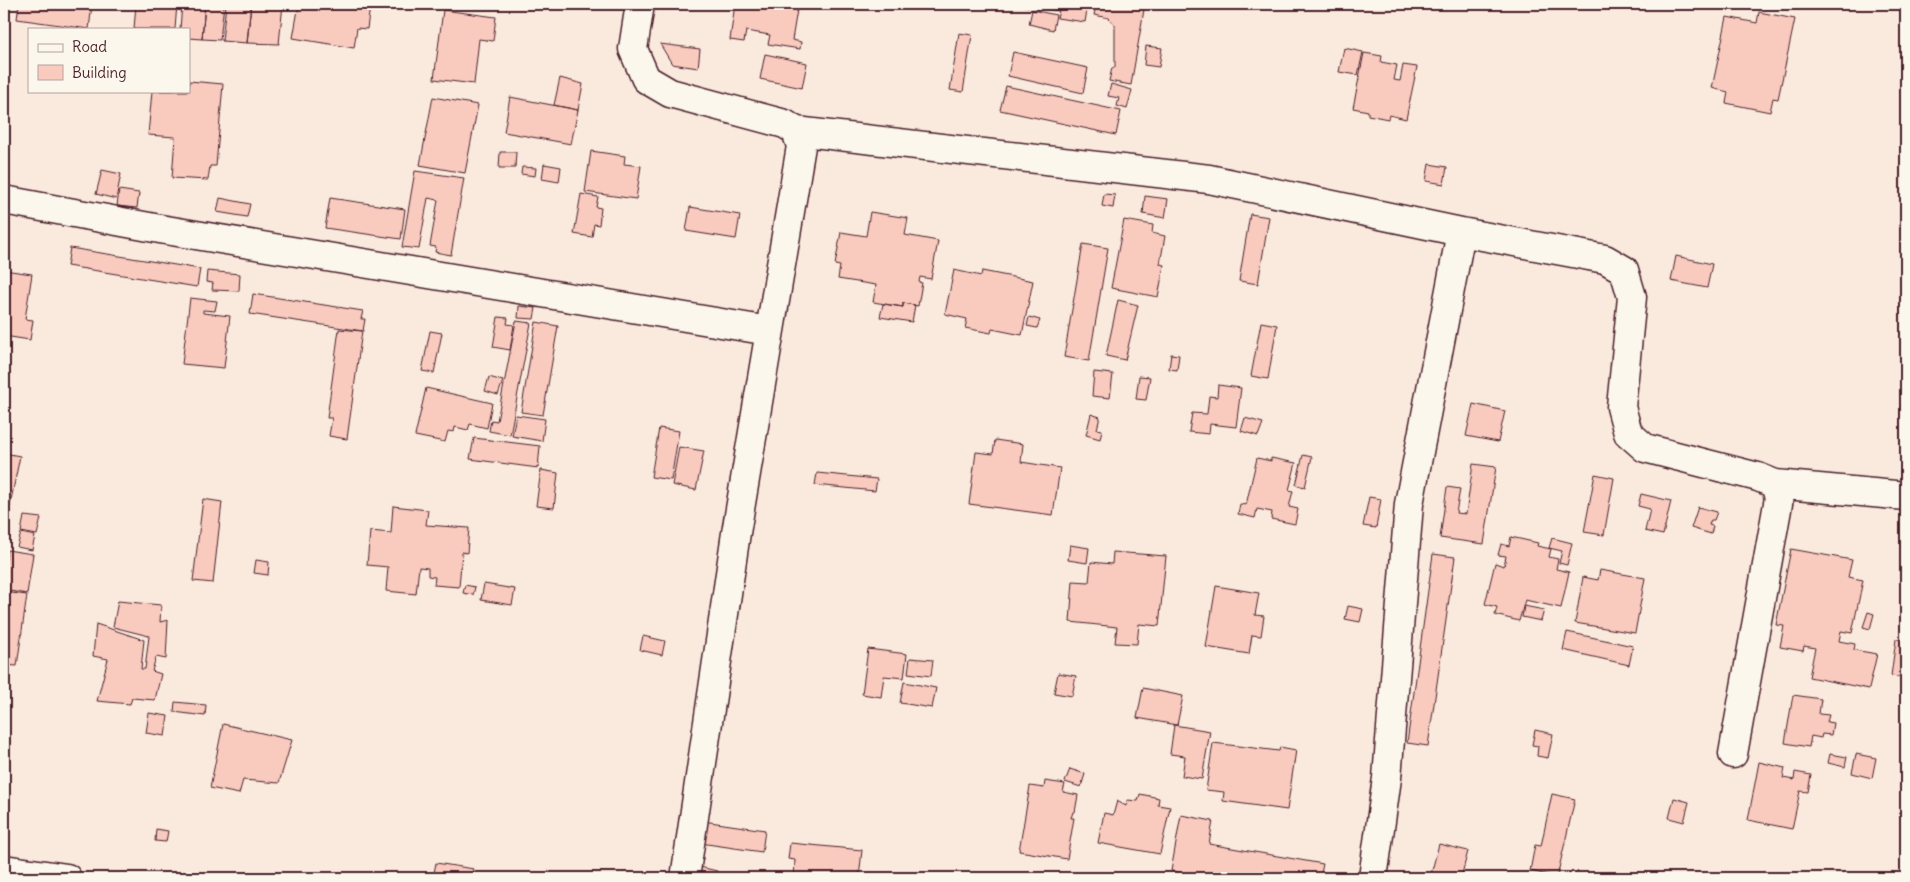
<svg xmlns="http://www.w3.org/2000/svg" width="1910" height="882" viewBox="0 0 1910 882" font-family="Delius,sans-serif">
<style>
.building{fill:#f9cbbe;stroke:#4a1f2b}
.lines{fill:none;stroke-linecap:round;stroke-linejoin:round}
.street-casing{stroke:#4a1f2b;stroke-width:31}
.street{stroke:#fbf7ec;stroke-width:28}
</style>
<rect width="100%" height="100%" fill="#faeade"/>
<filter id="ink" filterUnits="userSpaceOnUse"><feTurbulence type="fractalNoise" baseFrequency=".02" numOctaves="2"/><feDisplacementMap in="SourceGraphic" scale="10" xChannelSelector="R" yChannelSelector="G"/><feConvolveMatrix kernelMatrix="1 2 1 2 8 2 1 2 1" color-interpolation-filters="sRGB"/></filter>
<g filter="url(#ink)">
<path class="building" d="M19,4h73l-3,25 -72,-10z
M136,4h41l-2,25h-41z
M182,4h23l-3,35 -13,-1v-9h-9z
M205,4h19l-4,36 -18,-1z
M226,4h25l-4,39 -25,-2z
M251,4h32l-4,40 -32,-1z
M299,4h65l6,2 -3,23 -10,-1 -3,20 -61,-10z
M735,4h63l-6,36 9,2 -1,7 -32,-5 2,-9 -24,-4 -2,11 -14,-2z
M1014,4h74l-3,18 -28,-4 2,-7z
M1091,4h54l-14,81 -22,-4 3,-13 3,-1v-42l-6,-7 -15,-3 2,-9z
M443,10l53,7 -3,24 -14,-2 -5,45 -40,-5z
M1032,10l24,5 -3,15 -24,-6z
M1759,12l36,7 -17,80 -5,-1 -3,14 -44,-9 2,-11 -16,-4 15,-71 30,6z
M959,33l13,2 -9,57 -13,-2z
M660,44l40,5 -2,19 -26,-4z
M1146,46l16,2 -3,19 -15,-2z
M1344,48l19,4 -5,23 -19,-3z
M1013,52l75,16 -5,25 -75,-17z
M1364,53l18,3 -1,6 16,3 -3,15 6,1 3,-16 14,2 -11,52 -17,-4 -1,4 -20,-4v-4l-15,-3z
M765,54l42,9 -5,25 -42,-9z
M560,78l23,6 -5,26 -24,-5z
M189,81l34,3 -7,82h-6l-2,14 -36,-2 3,-41 -27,-2 4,-44h37z
M1111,84l21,6 -5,19 -10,-3 2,-8 -11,-2z
M1006,86l115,25 -5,24 -116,-25z
M433,97l45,8 -13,68 -45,-8z
M510,97l68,13 -7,34 -67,-12z
M591,151l34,5 -1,8 17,2 -5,33 -51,-7z
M500,152h16l-1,16h-16z
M544,164l17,3 -2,15 -17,-3z
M1429,164l18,3 -3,17 -18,-3z
M522,167l14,1 -1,8 -14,-2z
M102,170l19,4 -5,25 -20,-5z
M415,171l49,7 -13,77 -16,-3 1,-5 -6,-1 8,-46 -10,-2 -9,51 -17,-2z
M119,190l20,3 -2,15 -20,-2z
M581,194l17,3 -2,10 5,1 -2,17 -5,-1 -2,13 -18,-3z
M1104,194l11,1 -2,13 -11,-2z
M1145,196l23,3 -3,19 -22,-4z
M220,198l30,6 -3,13 -30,-5z
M330,198l75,11 -4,30 -76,-11z
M690,207l50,8 -4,24 -50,-8z
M870,212l38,6 -3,17 33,6 -7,38 -11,-2 -1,5 3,1 -4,23 -15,-3v4l-30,-5 3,-17 -38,-6 2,-13 -5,-1 6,-33 25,4z
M1250,214l19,3 -11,67 -19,-3z
M1124,220l29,5 -1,8 13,3 -5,28 4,1 -6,32 -47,-9z
M1083,244l25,4 -19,113 -25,-4z
M70,248l130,21 -3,18 -130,-21z
M1676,256l36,8 -5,24 -36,-7z
M4,270l28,4 -7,45 8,1 -3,20 -26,-4z
M954,270l27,6 1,-5 51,10 -11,54 -30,-6 -1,4 -26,-5 2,-9 -22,-5z
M207,271l33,3 -1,17 -27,-1 1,-7 -7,-1z
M253,294l110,17 -2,8h4l-2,12 -113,-17z
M190,298l27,3 -2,10 -12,-1v3l27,3 -6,52 -42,-4z
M1118,300l20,5 -13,55 -19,-4z
M903,303l12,2 -3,17 -32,-5 3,-13 20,3z
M519,306l17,2 -2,11 -16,-1z
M498,317l10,1 -1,6 7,1 -4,25 -17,-3z
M1029,317l11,3 -3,8 -10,-2z
M516,321l15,2 -21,112 -21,-4 2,-11 6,1z
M536,322l22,4 -15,89 -22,-3z
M1261,322l16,3 -9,54 -17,-3z
M339,329l23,2 -15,108 -18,-3 3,-18h-5z
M430,331l12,2 -8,40 -12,-2z
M1171,354l8,1 -2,15 -8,-1z
M1094,372l19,2 -3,24 -18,-2z
M1139,376l11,1 -4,23 -10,-1z
M489,377l14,4 -5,14 -13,-4z
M1218,385l23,3 -5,39 -26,-3 -1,10 -20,-2 3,-19 15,1 2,-18 8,1z
M426,388l66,15 -5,25 -17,-4 -2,6 -13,-3 -1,5 -6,-1 -3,11 -30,-6z
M1473,404l32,7 -7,31 -32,-6z
M1091,414l9,3 -3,12 5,1 -2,9 -14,-4z
M516,415l29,4 -3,22 -30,-5z
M1245,418l18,5 -5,13 -17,-5z
M659,428l20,3 -8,49 -20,-3z
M474,438l66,8 -2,22 -68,-9z
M995,440l28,4 -2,18 39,6 -7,47 -84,-11 7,-52 17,2z
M4,445h2l-2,8 16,3 -13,64h-3z
M679,447l25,4 -8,39 -24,-5z
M1303,455l9,2 -7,30 -9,-2z
M1257,458l14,3v-3l25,5 -7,27 4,1 -4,16 9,2 -3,15 -24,-5 1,-7 -15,-3 -2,9 -17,-4 2,-10 6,1z
M1473,464l23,3 -12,77 -44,-6 7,-51 13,2 -4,24 10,1z
M541,470l17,3 -4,35 -18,-2z
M817,473l60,6 -2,12 -60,-6z
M1595,474l19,4 -10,57 -20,-3z
M1641,494l30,7 -8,34 -18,-4 5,-22 -12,-3z
M1369,497l12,2 -5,29 -13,-2z
M203,499l19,3 -9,81 -20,-2z
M393,506l35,4 -2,15 43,3 -2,25 -5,-1 -3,35 -25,-2 1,-8 -7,-1v-8l-9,-1 -3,27 -30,-3 2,-24 -21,-2 3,-34 21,2z
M1698,507l19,5 -3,8h-3l-2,5 4,1 -2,8 -20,-6z
M24,516l17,2 -4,17 -16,-3z
M21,533l14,3 -3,14 -15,-3z
M1511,537l27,6 -1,3 14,3 -2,8 9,2 -2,10 13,3 -8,36 -36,-8 -6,21 -24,-6 2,-8 -12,-3 10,-41 9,3 2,-10 -8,-1 3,-11 8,2z
M1552,538l20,5 -5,22 -8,-2 3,-12 -13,-3z
M1070,545l19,3 -2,15 -19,-3z
M1791,549l61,11 -4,17 15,3 -11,53 -11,-2 -2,10 16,3 -1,6 23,4 -8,35 -60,-12 6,-29 -11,-2 -1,5 -23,-4 4,-21 -8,-1z
M7,550l26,4 -6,40 -23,-4v-17z
M1113,552l53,4 -7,70 -20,-2 -2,20 -22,-1 2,-16 -47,-5 3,-41 16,1 2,-20 21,2z
M1433,554l22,3 -27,189 -21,-3z
M256,560l13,2 -1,13 -14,-2z
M1600,570l45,8 -10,55 -60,-10 8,-46 15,3z
M484,584l31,5 -3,16 -31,-5z
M465,585l10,2 -2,8 -10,-2z
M1216,586l43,7 -4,22 9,1 -3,20 -9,-1 -3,19 -43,-7z
M4,592l23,3 -10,71 -13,-1z
M118,601l43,4 -1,17 8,-2 -2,39 -10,-2 -4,14 9,3 -6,26 -23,-2 -2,6 -33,-3 11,-42 -15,-3 3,-32 48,16 -3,29h4l4,-33 -36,-9z
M1348,606l15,3 -3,13 -15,-3z
M1524,606l20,4 -3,11 -19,-4z
M1868,612l6,2 -4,15 -7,-2z
M1567,632l66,14 -4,19 -66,-15z
M643,636l22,5 -3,14 -22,-5z
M1896,639l10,1v38l-15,-2z
M868,649l39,5 -3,24 -20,-2 -3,21 -19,-3z
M910,658l23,2 -2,16 -23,-3z
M1058,673l18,3 -4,20 -18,-3z
M904,682l32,6 -4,20 -32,-5z
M1143,688l40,8 -6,29 -40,-7z
M1793,695l28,4 -2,15 10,1 -2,7 6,1 -2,12 -9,-1 -1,4 -10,-2 -2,11 -24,-4z
M175,702l31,3 -1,11 -31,-4z
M149,713l19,3 -3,20 -19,-3z
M223,724l69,16 -13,43 -36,-3 -4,14 -29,-6z
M1174,725l36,6 -8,48 -20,-3 3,-20 -15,-2z
M1535,730l18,4 -5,24 -11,-2 1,-10 -6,-1z
M1213,743l66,8 1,-4 16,3 -9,60 -64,-9 1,-9 -18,-2z
M1830,754l17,3 -2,10 -17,-4z
M1856,754l20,4 -4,20 -20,-5z
M1759,762l26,6 -2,10 11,2 1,-8 16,3 -3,17 -8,-1 -8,38 -44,-9z
M1070,769l15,5 -4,13 -16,-5z
M1045,781l20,3 -2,8 15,3 -3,17h-2l-2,6h3l-7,41 -48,-8 11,-65 14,2z
M1140,794l19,4 -1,7 12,2 -10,47 -62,-11 6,-30 9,2 4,-14 9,5 1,-6 11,1z
M1552,794l23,5 -18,78 -27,-6 5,-26 6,1z
M1674,798l15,4 -5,20 -15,-4z
M1181,815l32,6 -4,23 114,20 -3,14h-108l-41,-7z
M703,821l62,9 -3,22 -62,-9z
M156,829l12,2 -2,11 -11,-1z
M790,843l72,7 -3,28h-65l1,-18 -7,-1z
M1439,844l29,7 -7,27h-31z
M436,863l38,6 -2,9h-39z
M700,867l17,4 -1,7h-18z"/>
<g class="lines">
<g class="street-casing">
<path id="street" d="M640,4l-7,45 13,30 24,14 115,31 11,7 5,15 -65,387 -51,345
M796,131l413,48 252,53 144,27 19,11 8,27 -11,110 7,26 17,15 113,29 17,7 4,14 -46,256
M4,200l156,29 609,102
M1775,484l131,12
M4,869l63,9
M1373,878l14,-100 22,-274 52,-272"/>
</g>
<use href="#street" class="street"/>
</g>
</g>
<rect width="1910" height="882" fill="none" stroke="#fbf7ec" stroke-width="20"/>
<rect x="10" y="10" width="1890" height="862" fill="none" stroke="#4a1f2b" stroke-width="2" filter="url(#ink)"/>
<rect x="28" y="28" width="162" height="65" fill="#fbf7ec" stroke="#b4a19f"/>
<rect x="38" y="44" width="25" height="8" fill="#fbf7ec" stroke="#b4a19f"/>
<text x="72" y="52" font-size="15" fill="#4a1f2b">Road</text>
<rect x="38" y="65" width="25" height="15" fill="#f9cbbe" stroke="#b4a19f"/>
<text x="72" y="78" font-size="15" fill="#4a1f2b">Building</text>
</svg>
